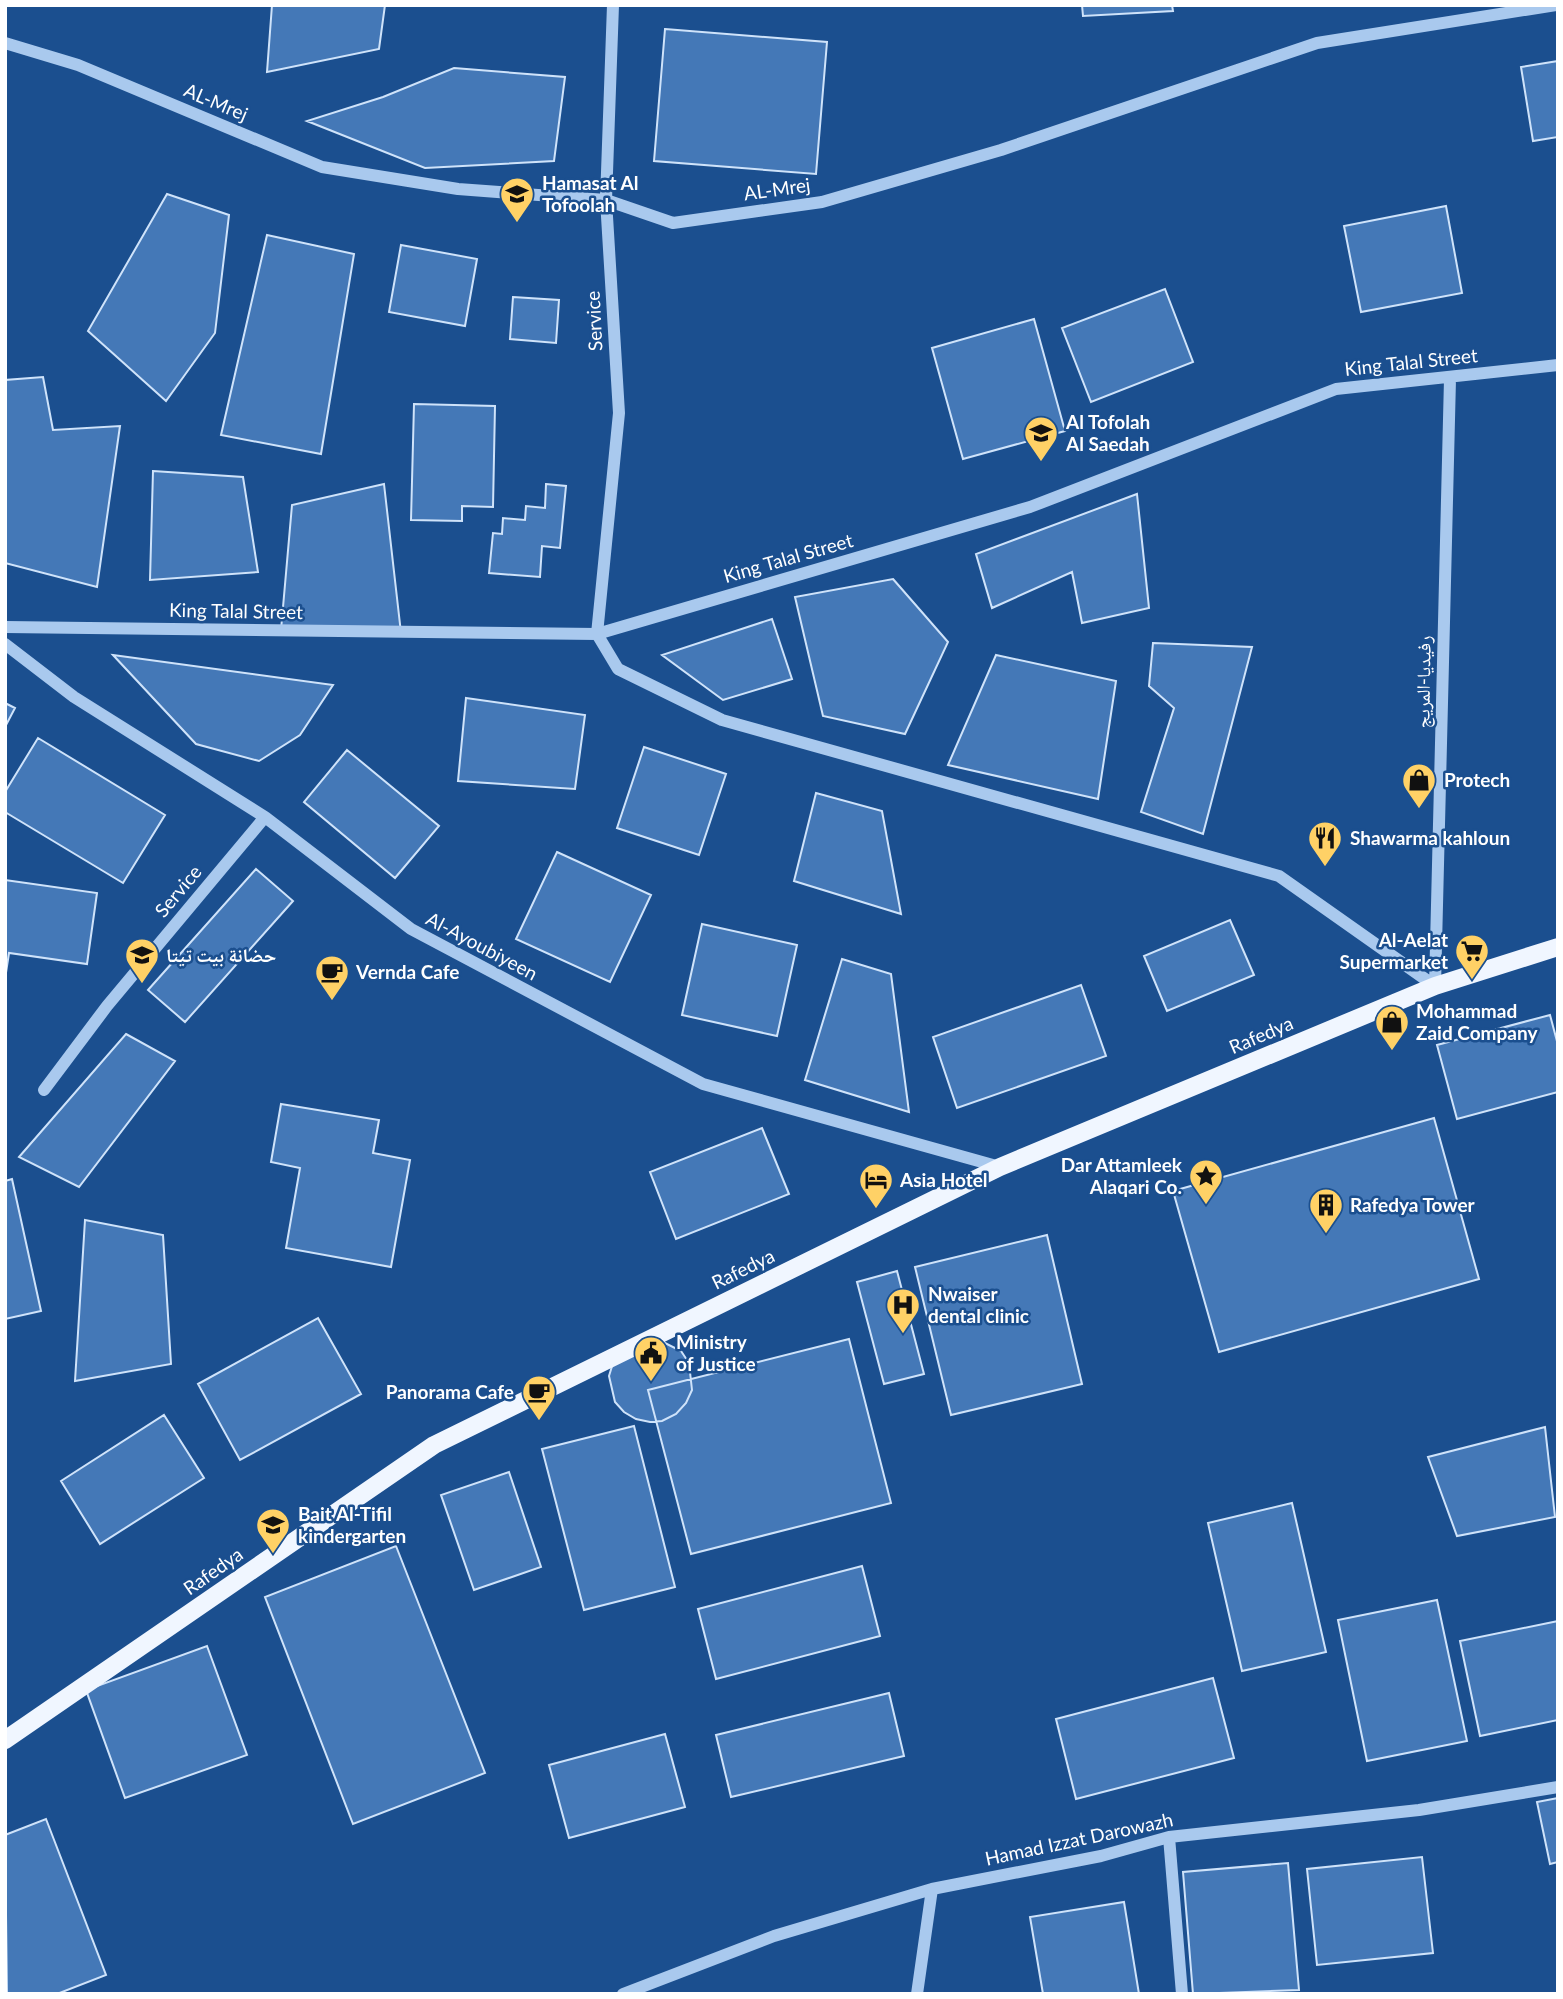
<svg xmlns="http://www.w3.org/2000/svg" width="1563" height="1999" viewBox="0 0 1563 1999" font-family="Lato,'Noto Naskh Arabic',sans-serif">
<style>
.building{fill:#4478b7;stroke:#cfe3fa;stroke-width:2}
.lines{fill:none;stroke-linecap:round;stroke-linejoin:round}
.minor{stroke:#a9c9ee;stroke-width:12}
.major{stroke:#f0f6ff;stroke-width:18}
.labels{text-anchor:middle;stroke-width:5;stroke-linejoin:round;paint-order:stroke}
.street-label{font-size:19px;fill:#fff;stroke:#1b4f8f}
.poi-label{font-size:19px;font-weight:bold;fill:#fff;stroke:#1b4f8f;text-anchor:start}
</style>
<rect width="100%" height="100%" fill="#1b4f8f"/>
<path class="building" d="M272,5h113l-6,44 -112,23z
M1082,5h90l1,6 -90,5z
M665,29l162,13 -11,132 -162,-13z
M1558,61v76l-25,4 -12,-74z
M454,68l111,9 -11,84 -129,7 -118,-47 76,-24z
M167,194l62,21 -14,118 -49,68 -78,-70z
M1446,206l16,87 -101,19 -17,-86z
M267,235l87,19 -33,200 -100,-19z
M401,245l76,14 -12,67 -76,-14z
M1165,289l28,73 -102,40 -29,-74z
M513,297l46,3 -3,43 -46,-4z
M1034,319l31,112 -102,28 -31,-111z
M43,377l10,53 67,-4 -23,161 -92,-24v-183z
M414,404l81,2 -2,101 -31,-1v15l-51,-1z
M153,471l90,6 15,95 -108,8z
M384,484l17,149 -120,-3 11,-125z
M546,484l20,2 -6,62 -18,-2 -2,31 -51,-4 4,-40 9,1 1,-16 22,2 1,-14 19,2z
M1137,494l12,114 -67,15 -10,-51 -80,36 -16,-54z
M893,579l55,63 -43,92 -82,-18 -28,-119z
M772,619l20,60 -69,21 -61,-45z
M1153,643l99,4 -49,187 -62,-22 33,-104 -25,-22z
M113,655l220,30 -33,50 -41,26 -63,-17z
M996,655l120,26 -18,118 -150,-34z
M466,698l119,17 -10,74 -117,-8z
M5,703l10,5 -10,19z
M38,738l127,77 -42,68 -118,-71v-20z
M644,747l82,27 -27,81 -82,-27z
M347,750l92,76 -44,52 -91,-76z
M816,793l66,18 19,103 -107,-33z
M557,852l94,43 -41,87 -94,-43z
M256,869l37,32 -108,121 -37,-32z
M5,880l92,13 -10,71 -78,-11 -4,26z
M1230,920l24,55 -87,36 -23,-55z
M702,924l95,21 -20,91 -95,-21z
M842,959l49,15 18,138 -104,-32z
M1081,985l25,71 -149,52 -24,-71z
M1550,1015l8,30v47l-101,27 -20,-74z
M126,1034l49,27 -96,126 -60,-30z
M281,1104l98,16 -6,33 37,7 -19,107 -105,-19 14,-80 -29,-6z
M1434,1118l45,161 -260,73 -46,-161z
M762,1128l27,66 -113,45 -26,-67z
M12,1179l29,132 -36,8v-138z
M85,1220l78,15 8,129 -96,17z
M1047,1235l35,149 -131,31 -36,-148z
M897,1271l27,103 -40,10 -27,-102z
M318,1318l43,76 -121,66 -42,-76z
M657,1339l24,12 8,12 3,27 -6,13 -10,11 -14,7 -12,1 -14,-3 -12,-7 -9,-10 -6,-26 4,-13z
M849,1339l42,164 -200,51 -43,-164z
M164,1415l40,63 -104,66 -39,-63z
M634,1426l41,161 -91,23 -42,-161z
M1545,1427l10,90 -98,19 -29,-79z
M509,1472l32,95 -67,23 -33,-95z
M1292,1503l34,149 -84,19 -34,-148z
M396,1546l89,227 -132,51 -88,-227z
M862,1566l18,70 -164,43 -18,-70z
M1437,1600l30,141 -100,20 -29,-141z
M1558,1621v99l-78,16 -20,-95z
M207,1646l40,109 -122,43 -39,-108z
M1213,1678l21,80 -158,41 -20,-80z
M889,1693l15,63 -173,41 -15,-62z
M665,1734l20,73 -116,31 -20,-73z
M1558,1798v64l-8,2 -13,-62z
M46,1819l60,156 -49,19h-50l-2,-159z
M1422,1857l11,96 -116,12 -10,-96z
M1288,1863l11,127 -106,4 -10,-122z
M1124,1902l15,92h-96l-13,-77z"/>
<g class="lines">
<path class="minor" d="M613,5l-7,195 13,213 -22,221 21,35 104,51 557,156 156,110
M5,43l73,22 244,102 136,22 148,11 67,23 149,-21 179,-52 316,-107 239,-38
M5,627l592,7 433,-127 306,-118 222,-24
M5,644l69,53 191,120 146,112 292,155 297,83
M1435,986l15,-607
M44,1090l63,-84 158,-189
M1169,1837l13,157
M623,1994l151,-58 158,-47 169,-33 68,-19 250,-27 139,-23
M917,1994l15,-105"/>
<path class="major" d="M5,1740l429,-295 566,-278 435,-181 123,-39"/>
</g>
<defs>
<g id="school-pin" transform="scale(1.75)"><path d="M0 17L-7.5 6A9.5 9.5 0 1 1 7.5 6Z" fill="#ffd166" stroke="#1b4f8f"/><path d="M0-5L7-2L0 1L-7-2ZM-4 1L0 2.5L4 1V4Q0 6-4 4Z" fill="#111"/></g>
<g id="shop-pin" transform="scale(1.75)"><path d="M0 17L-7.5 6A9.5 9.5 0 1 1 7.5 6Z" fill="#ffd166" stroke="#1b4f8f"/><path d="M-5-2.5h2.3a2.7 3.5 0 0 1 5.4 0H5L5.5 6h-11ZM-1.5-2.5h3a1.5 2.3 0 0 0-3 0Z" fill="#111"/></g>
<g id="restaurant-pin" transform="scale(1.75)"><path d="M0 17L-7.5 6A9.5 9.5 0 1 1 7.5 6Z" fill="#ffd166" stroke="#1b4f8f"/><path d="M-5-6h1v4h1v-4h1v4h1v-4h1v5L-1.5 .5V6h-2V.5L-5-1ZM5-6V6H3V1.5H1.5Q1.5-4 5-6Z" fill="#111"/></g>
<g id="supermarket-pin" transform="scale(1.75)"><path d="M0 17L-7.5 6A9.5 9.5 0 1 1 7.5 6Z" fill="#ffd166" stroke="#1b4f8f"/><path d="M-6-5.5h2.5l.6 2H6L4.5 2H-2.5L-4.4-4H-6ZM-1.5 3.2a1.3 1.3 0 1 0 .1 0ZM3 3.2a1.3 1.3 0 1 0 .1 0Z" fill="#111"/></g>
<g id="cafe-pin" transform="scale(1.75)"><path d="M0 17L-7.5 6A9.5 9.5 0 1 1 7.5 6Z" fill="#ffd166" stroke="#1b4f8f"/><path d="M-5.5-4.5H6V0H3Q3 3.5 0 3.5H-2.5Q-5.5 3.5-5.5 0ZM3-3.2v2h1.7v-2ZM-6 4.5H4V6H-6Z" fill="#111"/></g>
<g id="sight-pin" transform="scale(1.75)"><path d="M0 17L-7.5 6A9.5 9.5 0 1 1 7.5 6Z" fill="#ffd166" stroke="#1b4f8f"/><path d="M0-6L1.8-2.2L6-1.7L2.9 1.2L3.7 5.4L0 3.3L-3.7 5.4L-2.9 1.2L-6-1.7L-1.8-2.2Z" fill="#111"/></g>
<g id="hotel-pin" transform="scale(1.75)"><path d="M0 17L-7.5 6A9.5 9.5 0 1 1 7.5 6Z" fill="#ffd166" stroke="#1b4f8f"/><path d="M-6-4.5h1.5V1H6V5H4.5V3h-9V5H-6ZM-4 0a1.8 1.8 0 1 1 3.6 0ZM.5 0V-2.5h3Q6-2.5 6 0Z" fill="#111"/></g>
<g id="building-pin" transform="scale(1.75)"><path d="M0 17L-7.5 6A9.5 9.5 0 1 1 7.5 6Z" fill="#ffd166" stroke="#1b4f8f"/><path d="M-4-6H4V6H1V3H-1V6H-4ZM-2.5-4.3h1.7v1.8h-1.7ZM.8-4.3h1.7v1.8H.8ZM-2.5-1h1.7V.8h-1.7ZM.8-1h1.7V.8H.8Z" fill="#111"/></g>
<g id="hospital-pin" transform="scale(1.75)"><path d="M0 17L-7.5 6A9.5 9.5 0 1 1 7.5 6Z" fill="#ffd166" stroke="#1b4f8f"/><path d="M-5-5h3v3.5h4V-5h3V5h-3V1.5h-4V5h-3Z" fill="#111"/></g>
<g id="civic-pin" transform="scale(1.75)"><path d="M0 17L-7.5 6A9.5 9.5 0 1 1 7.5 6Z" fill="#ffd166" stroke="#1b4f8f"/><path d="M-.6-6.5H3V-4.5H.6V-3L4-1V1h2V6H-6V1h2V-1L-.6-3ZM-1.2 2.5V6h2.4V2.5Z" fill="#111"/></g>
</defs>
<g fill-rule="evenodd">
<use href="#school-pin" x="517" y="194"/>
<use href="#school-pin" x="1041" y="433"/>
<use href="#shop-pin" x="1419" y="780"/>
<use href="#restaurant-pin" x="1325" y="838"/>
<use href="#supermarket-pin" x="1472" y="951"/>
<use href="#school-pin" x="142" y="955"/>
<use href="#cafe-pin" x="332" y="972"/>
<use href="#shop-pin" x="1392" y="1022"/>
<use href="#sight-pin" x="1206" y="1176"/>
<use href="#hotel-pin" x="876" y="1180"/>
<use href="#building-pin" x="1326" y="1205"/>
<use href="#hospital-pin" x="903" y="1305"/>
<use href="#civic-pin" x="651" y="1353"/>
<use href="#cafe-pin" x="539" y="1392"/>
<use href="#school-pin" x="273" y="1525"/>
</g>
<g class="labels">
<g class="street-label">
<text transform="translate(216 102) rotate(23)" y="7">AL-Mrej</text>
<text transform="translate(777 189) rotate(-8)" y="7">AL-Mrej</text>
<text transform="translate(594 321) rotate(-93)" y="7">Service</text>
<text transform="translate(1411 362) rotate(-6)" y="7">King Talal Street</text>
<text transform="translate(788 558) rotate(-16)" y="7">King Talal Street</text>
<text transform="translate(236 611) rotate(1)" y="7">King Talal Street</text>
<text transform="translate(1423 682) rotate(-89)" y="7">رفيديا-المريج</text>
<text transform="translate(178 891) rotate(-50)" y="7">Service</text>
<text transform="translate(482 946) rotate(28)" y="7">Al-Ayoubiyeen</text>
<text transform="translate(1261 1035) rotate(-23)" y="7">Rafedya</text>
<text transform="translate(743 1269) rotate(-26)" y="7">Rafedya</text>
<text transform="translate(213 1571) rotate(-35)" y="7">Rafedya</text>
<text transform="translate(1079 1839) rotate(-12)" y="7">Hamad Izzat Darowazh</text>
</g>
<g class="poi-label">
<text x="542" y="190">Hamasat Al<tspan x="542" dy="22">Tofoolah</tspan></text>
<text x="1066" y="429">Al Tofolah<tspan x="1066" dy="22">Al Saedah</tspan></text>
<text x="1444" y="787">Protech</text>
<text x="1350" y="845">Shawarma kahloun</text>
<text x="1448" y="947" text-anchor="end">Al-Aelat<tspan x="1448" dy="22">Supermarket</tspan></text>
<text x="166" y="962">حضانة بيت تيتا</text>
<text x="356" y="979">Vernda Cafe</text>
<text x="1416" y="1018">Mohammad<tspan x="1416" dy="22">Zaid Company</tspan></text>
<text x="1182" y="1172" text-anchor="end">Dar Attamleek<tspan x="1182" dy="22">Alaqari Co.</tspan></text>
<text x="900" y="1187">Asia Hotel</text>
<text x="1350" y="1212">Rafedya Tower</text>
<text x="928" y="1301">Nwaiser<tspan x="928" dy="22">dental clinic</tspan></text>
<text x="676" y="1349">Ministry<tspan x="676" dy="22">of Justice</tspan></text>
<text x="514" y="1399" text-anchor="end">Panorama Cafe</text>
<text x="298" y="1521">Bait Al-Tifil<tspan x="298" dy="22">kindergarten</tspan></text>
</g>
</g>
<rect width="1563" height="1999" fill="none" stroke="#ffffff" stroke-width="14"/>
</svg>
